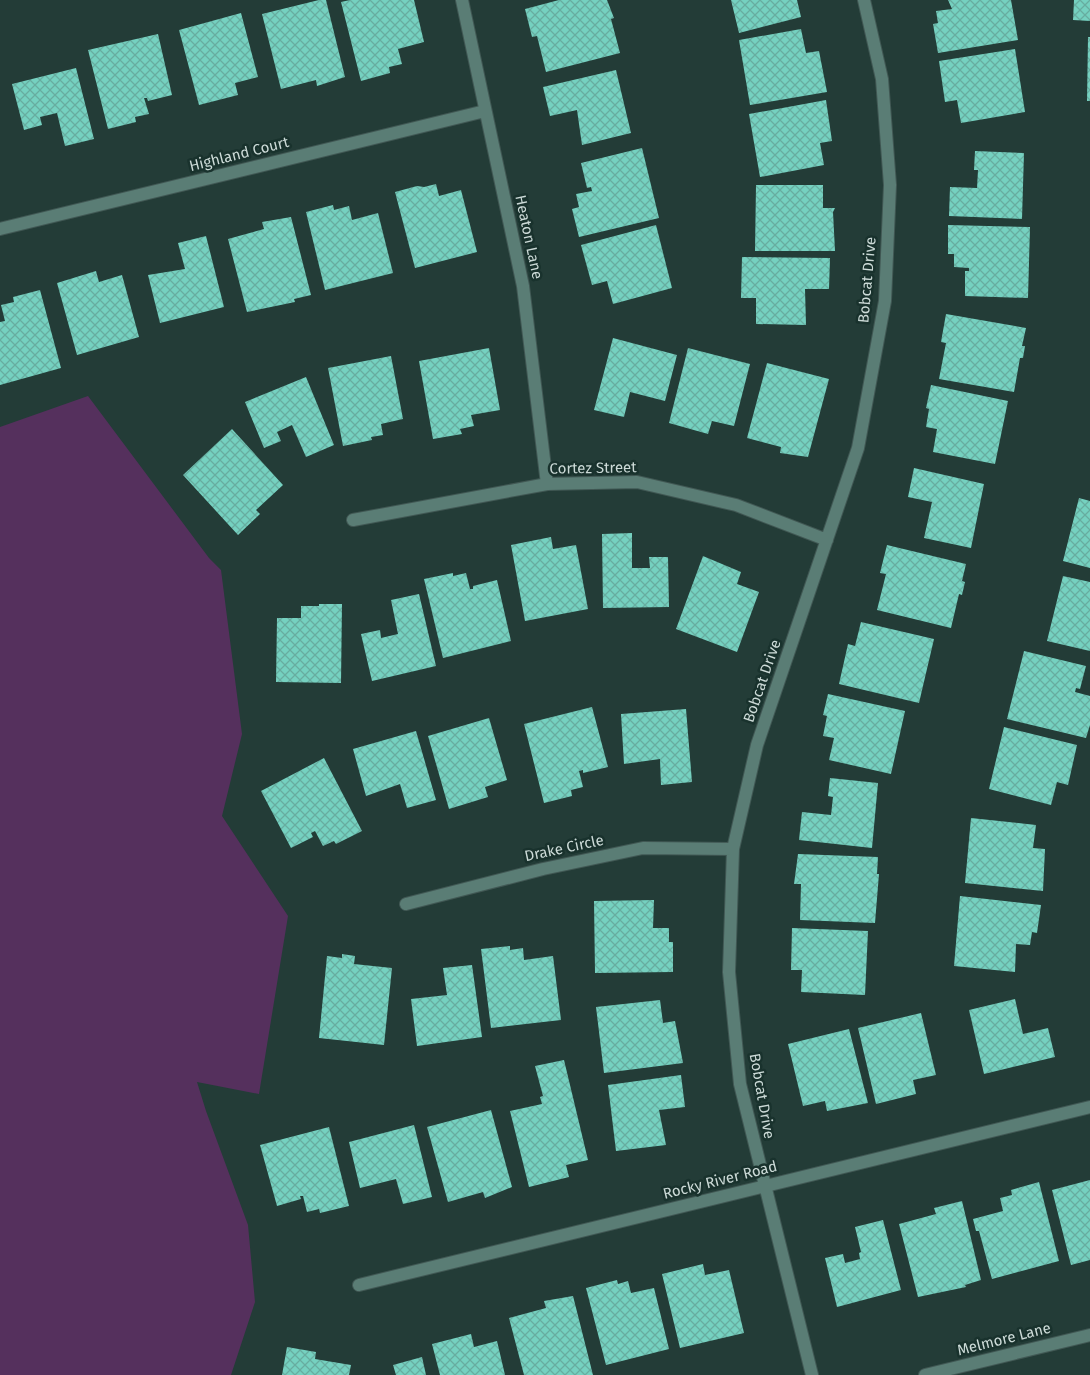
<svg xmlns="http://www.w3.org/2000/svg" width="1090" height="1375" viewBox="0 0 1090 1375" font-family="'Fira Sans',sans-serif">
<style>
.grass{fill:#55305d}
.building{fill:url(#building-cross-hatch)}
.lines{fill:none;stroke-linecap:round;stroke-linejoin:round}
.minor-casing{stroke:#415854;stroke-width:14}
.minor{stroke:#5a7d75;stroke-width:12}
.labels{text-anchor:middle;stroke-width:5;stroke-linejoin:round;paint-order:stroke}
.street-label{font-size:15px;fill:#ccdad7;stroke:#19322d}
</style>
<defs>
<pattern id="building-cross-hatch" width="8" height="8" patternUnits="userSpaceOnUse" patternTransform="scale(1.25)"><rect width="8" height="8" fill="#75d1c0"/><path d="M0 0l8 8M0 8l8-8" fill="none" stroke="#67ada0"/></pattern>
</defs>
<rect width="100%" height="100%" fill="#233c37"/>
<path class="grass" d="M88,396l121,162 12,12 21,164 -20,82 66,100 -29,178 -62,-12 9,29 42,114 7,77 -24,73h-231v-948z"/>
<path class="building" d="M319,0h7l19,77 -28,9 -1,-6 -35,9 -19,-75z
M350,0h64l10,42 -26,7 4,15 -13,3 1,6 -29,8 -20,-79z
M559,0h48l7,18 -3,1 9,34 -74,19 -9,-36 -5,1 -7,-28z
M731,0h66l4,17 -62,16z
M948,0h63l7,40 -80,13 -5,-29 5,-1 -2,-12 16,-2z
M1074,0h16v21l-17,-1z
M241,13l17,64 -23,6 3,12 -39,10 -20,-75z
M801,29l5,24 13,-2 8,41 -77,13 -11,-65z
M158,34l14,61 -24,6 -1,-3h-3l5,16 -14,3 1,5 -28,7 -20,-79z
M1088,37h2v64h-3z
M1015,49l10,63 -64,11 -4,-23 -12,2 -6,-41z
M76,68l18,71 -29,7 -8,-33 -17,4 2,8 -18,5 -12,-46z
M616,70l15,63 -49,12 -5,-35 -27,6 -7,-29z
M826,100l6,41 -12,2 4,22 -64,12 -11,-63z
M642,148l17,70 -80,19 -7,-28 7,-2 -3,-13 16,-3 -1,-4 -4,1 -6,-25z
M975,151l49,2 -2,66 -73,-3 1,-29 27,1 1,-18h-4z
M436,184l3,12 22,-6 16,62 -62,16 -20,-76 22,-6 7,1z
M756,185h67v23h12l-2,4 2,39h-80z
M333,205l1,5 15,-4 3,14 26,-7 15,60 -68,17 -19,-78z
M291,217l20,78 -17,4 1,3 -48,10 -19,-73 36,-10 -2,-7z
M656,225l16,63 -59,16 -6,-23 -15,4 -11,-40z
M948,225l82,2 -2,71 -63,-2v-25h4v-3l-15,-1v-13h-6z
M206,236l18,71 -64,16 -12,-48 37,-6 -7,-26z
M742,257l88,1 -1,31h-24l1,36 -50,-1v-26h-15z
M96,271l3,11 23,-7 17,62 -62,18 -20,-72z
M40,290l21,78 -61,17v-63l5,-1 -4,-16 13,-3 -1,-5z
M946,314l80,14 -4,18h3l-2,12h-3l-6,34 -75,-13 7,-36 -5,-1z
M613,338l64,17 -12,46 -35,-9 -6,25 -30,-7z
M489,348l11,62 -29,5 3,11 -14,3 2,5 -29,5 -14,-78z
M688,348l62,16 -16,62 -22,-5 -4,13 -39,-11z
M391,356l12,63 -22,5 2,11 -12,2 1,3 -29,6 -15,-78z
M767,363l62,16 -21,78 -28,-4 1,-6 -34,-9z
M306,377l28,68 -28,12 -14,-32 -15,7 4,9 -17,7 -19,-46z
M931,385l77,16 -13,63 -62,-12 4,-23 -11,-2 3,-18 -3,-1z
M232,429l51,56 -27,25 4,4 -22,21 -55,-60z
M914,468l70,16 -13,64 -47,-10 8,-36 -24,-5z
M1079,498l11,3v67l-27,-7z
M632,533v35h18l-1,-11h19l1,50 -66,1 -1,-74z
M551,537l2,12 23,-4 12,64 -63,12 -14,-76z
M887,545l79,19 -4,17 3,1 -3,13 -3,-1 -8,34 -74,-18 9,-36 -6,-1z
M703,556l38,16 -4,12 22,8 -22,60 -61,-23z
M453,573v3l13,-3 4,16h3v-3l24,-6 14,61 -68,17 -19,-79z
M1063,576l27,6v69l-43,-10z
M419,594l17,72 -64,15 -11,-47 19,-4 1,8 17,-4 -7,-34z
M319,604h23l-1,79 -65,-1 1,-64h24v-12h18z
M861,622l73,17 -15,64 -80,-19 9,-40 7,2z
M1024,651l62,15 -6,23 -4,-1 -1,4 15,4v29l-4,13 -79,-19z
M828,694l77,17 -14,63 -62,-14 5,-22 -11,-2 4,-20 -4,-1z
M592,707l16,60 -25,6v-3l-4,1 4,16 -12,3 1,6 -28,7 -20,-79z
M686,709l6,73 -31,3 -1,-26 -36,5 -3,-50z
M489,718l18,62 -22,7 3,10 -39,12 -21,-73z
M1004,727l73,18 -9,40 -11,-3 -6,23 -62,-16z
M416,731l20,69 -29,8 -7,-24 -34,12 -13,-47z
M324,758l38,73 -26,13 -2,-3 -11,5 -8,-15 -4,2 2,4 -22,11 -30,-57z
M830,778l48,5 -6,65 -73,-8 3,-28 29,3 2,-18 -5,-1z
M971,818l65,7 -3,23 12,1 -2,42 -78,-8z
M798,854l80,3 -1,17h2l-4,49 -75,-3 1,-36h-7z
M960,896l81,9 -4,28 -5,-1 -2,13 -14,-1 -1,28 -61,-6z
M654,900l-1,28h16v14h4v30l-78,1 -1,-72z
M792,928l76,3 -3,64 -64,-3 1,-22h-11z
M510,946v4l13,-2 1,12 29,-4 8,64 -70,8 -10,-79z
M342,954l13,2 -1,8 38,4 -8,77 -65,-7 8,-82 15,2z
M472,965l10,72 -65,9 -6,-47 36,-4 -4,-27z
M1015,999l8,35 25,-6 7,29 -71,17 -15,-64z
M660,1000l3,23 12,-2 8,42 -79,10 -8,-66z
M921,1013l15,62 -23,5 3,14 -40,10 -18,-76z
M849,1029l19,74 -41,8 -2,-10 -22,5 -15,-62z
M564,1060l24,100 -22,5 3,12 -40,10 -19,-76 32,-7 -2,-7 3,-1 -8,-30z
M681,1075l4,32 -26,3 7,35 -50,6 -8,-66z
M491,1110l21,77 -27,11 -2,-6 -35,10 -21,-75z
M414,1125l18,72 -29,7 -7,-25 -36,9 -11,-46z
M329,1127l20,79 -29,7 -1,-4 -12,3 -4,-16h-3l1,3 -24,7 -17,-61z
M1090,1180v80l-19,5 -19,-75z
M1039,1182l20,79 -67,18 -13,-48h-3l-3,-12 30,-8 -3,-13 12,-3 -1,-5z
M962,1201l19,79 -16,5 1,2 -48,10 -19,-73 37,-10 -2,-6z
M883,1220l18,70 -64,17 -12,-49 18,-4 2,9 15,-4 -1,-6 2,-1 -6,-25z
M703,1264l2,11 24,-5 15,63 -64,15 -18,-74z
M617,1280l1,4 10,-3 3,12 23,-5 15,61 -63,16 -20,-77z
M573,1296l20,79h-69l-15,-57 37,-10 -2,-7z
M471,1334l3,13 23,-6 8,34h-65l-8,-31z
M287,1347l29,5 -1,7 36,6 -2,10h-67z
M422,1357l4,18h-30l-3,-10z"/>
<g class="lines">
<g class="minor-casing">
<path id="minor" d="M462,0l61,286 24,198
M0,229l485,-118
M353,520l194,-36 90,-2 99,23 91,35
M406,904l137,-35 100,-21 90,1
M359,1285l731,-178
M812,1375l-72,-291 -11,-112 4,-123 24,-104 101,-297 27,-147 5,-116 -8,-106 -18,-79
M925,1375l165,-40"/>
</g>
<use href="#minor" class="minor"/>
</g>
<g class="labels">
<g class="street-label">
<text transform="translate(239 154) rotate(-14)" y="5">Highland Court</text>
<text transform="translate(529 237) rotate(78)" y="5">Heaton Lane</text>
<text transform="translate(867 280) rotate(-85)" y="5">Bobcat Drive</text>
<text transform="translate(593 468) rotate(-1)" y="5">Cortez Street</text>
<text transform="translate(762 681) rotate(-71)" y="5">Bobcat Drive</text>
<text transform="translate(564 848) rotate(-12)" y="5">Drake Circle</text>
<text transform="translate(762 1096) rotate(80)" y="5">Bobcat Drive</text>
<text transform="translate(720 1180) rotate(-14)" y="5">Rocky River Road</text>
<text transform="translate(1004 1339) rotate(-14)" y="5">Melmore Lane</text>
</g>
</g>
</svg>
